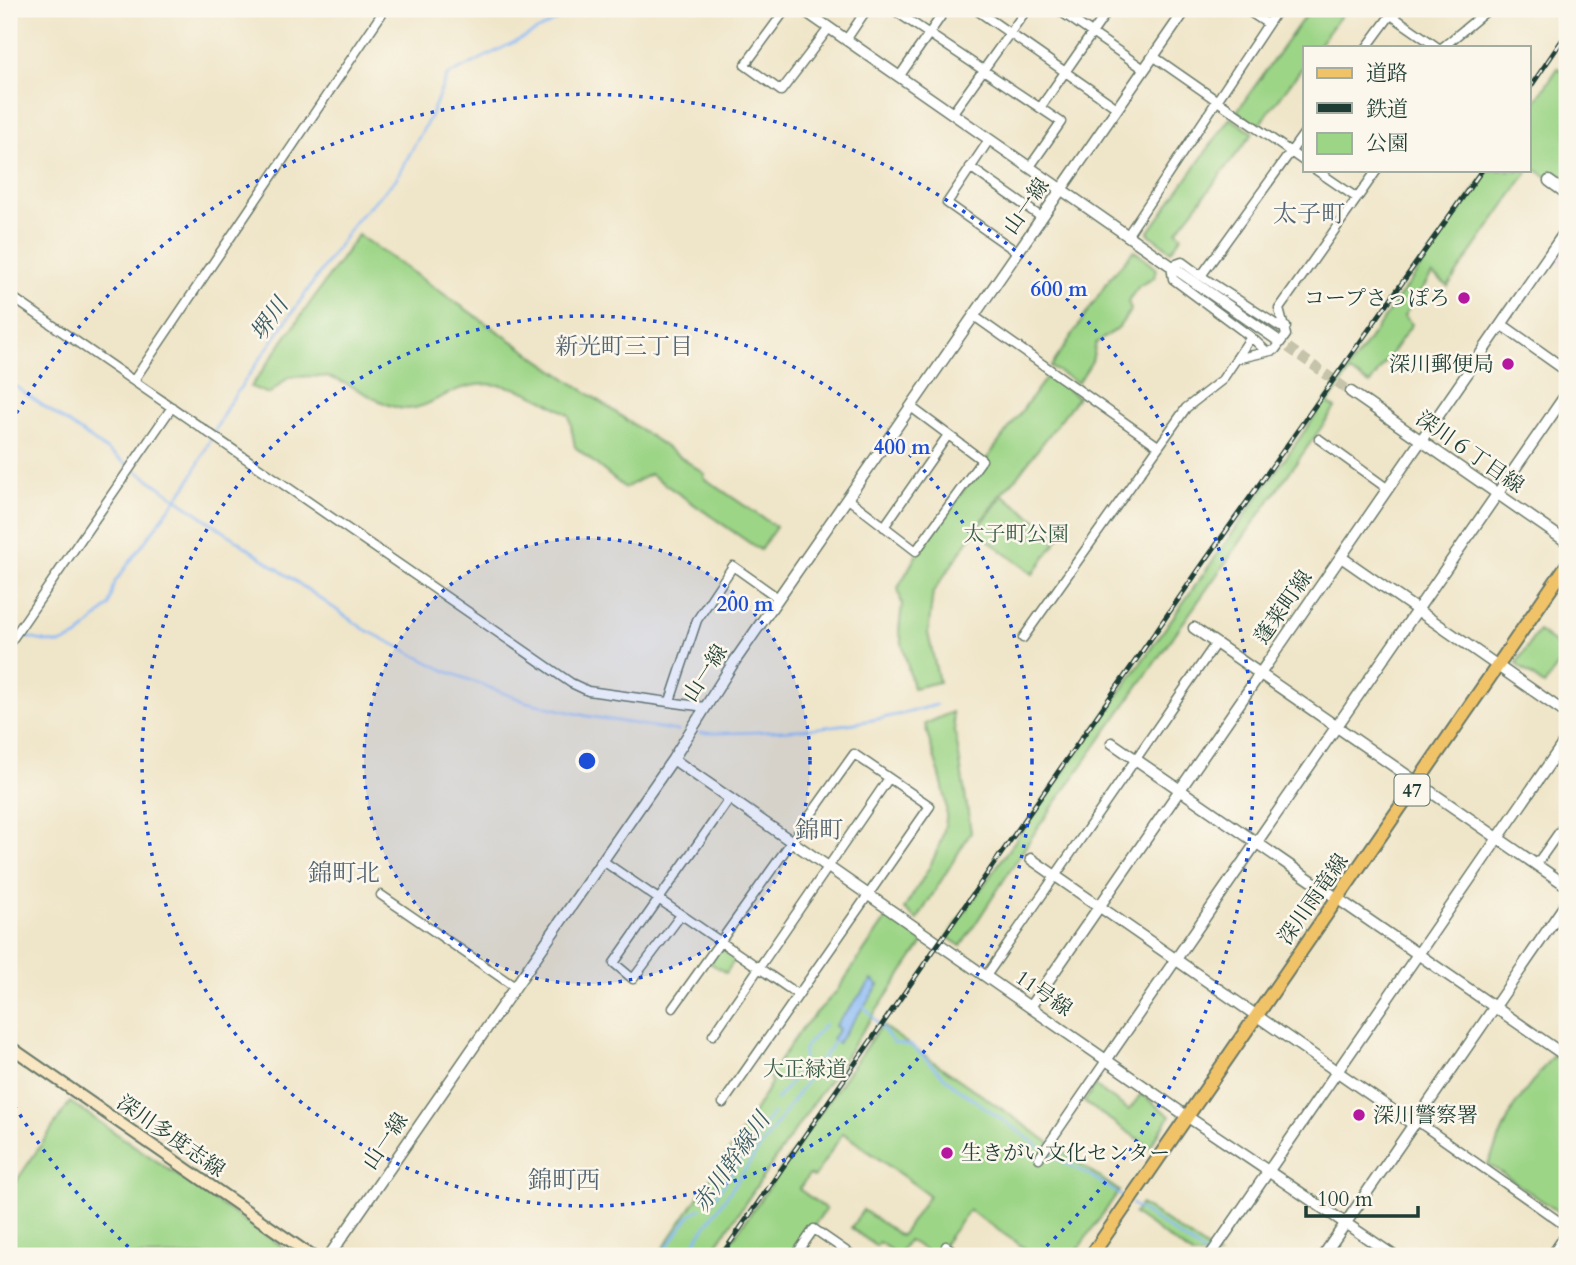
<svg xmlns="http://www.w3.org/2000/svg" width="1576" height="1265" viewBox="0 0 1576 1265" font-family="Cardo,'Noto Serif JP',serif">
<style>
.built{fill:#ebd1eb}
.green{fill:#9dd587;stroke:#5e895e;stroke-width:2}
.water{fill:#8bbaf6;stroke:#557c95;stroke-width:2}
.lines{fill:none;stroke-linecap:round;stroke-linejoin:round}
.stream{stroke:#8bbaf6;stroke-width:2.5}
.tertiary-tunnel{stroke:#c5c3aa;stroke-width:10;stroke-dasharray:10 5;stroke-linecap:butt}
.minor-casing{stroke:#687868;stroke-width:11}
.tertiary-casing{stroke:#687868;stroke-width:13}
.secondary-casing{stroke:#687868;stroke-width:14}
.primary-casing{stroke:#687868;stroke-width:16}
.minor{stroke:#fff;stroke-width:8}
.tertiary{stroke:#fff;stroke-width:10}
.secondary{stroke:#f9e7c3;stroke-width:10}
.primary{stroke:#f1c369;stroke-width:12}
.rail-casing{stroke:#1f3d34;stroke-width:5}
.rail{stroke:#fbf7ec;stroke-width:2.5;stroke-dasharray:8;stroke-linecap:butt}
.ring{fill:none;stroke:#1d4ed8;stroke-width:3.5;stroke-dasharray:3.5 7}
.poi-dot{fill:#b5179e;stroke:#fbf7ec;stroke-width:2.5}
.labels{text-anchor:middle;stroke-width:5;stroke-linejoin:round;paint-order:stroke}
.shield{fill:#fbf7ec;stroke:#61756b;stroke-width:2}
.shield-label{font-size:19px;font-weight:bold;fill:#1f3d34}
.street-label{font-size:21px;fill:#1f3d34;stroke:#fbf7ec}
.poi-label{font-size:21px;fill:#1f3d34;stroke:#fbf7ec;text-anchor:end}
.park-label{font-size:21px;fill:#385b45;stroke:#fbf7ec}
.water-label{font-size:23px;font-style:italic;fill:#3a5c64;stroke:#fbf7ec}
.neighbourhood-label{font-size:23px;fill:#556672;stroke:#fbf7ec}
.quarter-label{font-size:24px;fill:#556672;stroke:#fbf7ec}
.centre{fill:#1d4ed8;stroke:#fbf7ec;stroke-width:3.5}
.ring-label{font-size:21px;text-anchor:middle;font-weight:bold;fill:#1d4ed8;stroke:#fbf7ec;stroke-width:5;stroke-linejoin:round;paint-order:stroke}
</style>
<rect width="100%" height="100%" fill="#fbf7ec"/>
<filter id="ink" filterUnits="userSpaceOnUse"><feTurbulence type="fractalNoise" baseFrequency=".0143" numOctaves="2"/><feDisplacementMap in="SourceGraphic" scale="14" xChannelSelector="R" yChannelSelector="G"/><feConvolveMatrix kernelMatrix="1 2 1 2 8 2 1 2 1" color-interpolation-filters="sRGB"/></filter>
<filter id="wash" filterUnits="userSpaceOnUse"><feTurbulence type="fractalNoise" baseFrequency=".00686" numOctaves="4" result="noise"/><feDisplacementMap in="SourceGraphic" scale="28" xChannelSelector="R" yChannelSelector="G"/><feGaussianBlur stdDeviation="1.57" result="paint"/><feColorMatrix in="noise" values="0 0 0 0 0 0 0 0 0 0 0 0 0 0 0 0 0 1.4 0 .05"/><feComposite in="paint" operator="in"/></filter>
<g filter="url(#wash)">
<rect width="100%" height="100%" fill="#efe5c8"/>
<path class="built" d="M1567,231v37l-17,-12z"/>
<path class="green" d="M1310,9h36l-29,38h-12v17l-47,62 -21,-15z
M1558,68l9,7v114l-36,-22 -83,119 -16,-12 -28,42 8,8 -42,60 -20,-12 -22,31 7,5 -298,421 -76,117 -14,-9 542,-767h40v-59z
M1230,118l23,15 -76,98 5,5 -11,15 -23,-18z
M358,235l347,239 -1,4 72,49 -16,23 -110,-76 -25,14 -50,-41 -6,-32c-36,-23 -74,-42 -117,-23 -15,6 -27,16 -45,17 -24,0 -56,-28 -80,-32 -12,-2 -26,0 -38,0l-20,17 -18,-7z
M1134,250l22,19 -2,9 -15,8 -11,15 3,9 -13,18 -22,15 -4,18 -14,22 -27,-16 59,-89z
M1048,375l30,22 -63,82 -16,17 -66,96 -5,41 11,49 -26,6 -14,-58 3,-25 -4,-17 19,-34z
M1003,495l56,43 -26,36 -57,-43z
M1538,631l29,21 -23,33 -28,-21z
M952,712l19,120 -54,88 -13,-11c17,-28 37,-55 42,-89 3,-31 -15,-66 -21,-96z
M888,916l36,25 -215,315h-51l86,-127 27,-46 -2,-7 34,-49 33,-35z
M720,948l16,10 -10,15 -16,-10z
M881,1025l238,166 -46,65h-37l-67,-46 -34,46 -27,-16 -10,15 -19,-13 -3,4 -25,-18 12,-18 38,26 28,-41 -86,-62 -29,44 -5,-2 -10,14 27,20 -35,47h-70z
M1553,1055l14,10 -1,152 -78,-53 25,-56z
M1095,1086l34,24 12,-16 29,22 -20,31 -66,-45z
M70,1102l226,154h-287v-64z
M1141,1204l77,52h-24l-60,-42z"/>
<path class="water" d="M872,980l7,5 -41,58 -6,-4 7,-10 -4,-3z"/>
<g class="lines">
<path class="stream" d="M9,382l355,247 82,42 81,31 60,14 91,15
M19,636l40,8 18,-7 32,-31 6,-24 74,-100 39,-77 129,-186 39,-40 34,-62 17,-41 109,-55 15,-12
M701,733c81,0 157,-5 235,-28
M863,1005l31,38 18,3 41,39 103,73 35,18 36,24
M776,1100l27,-33 1,-19 21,-24
M711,1203l62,-90
M1132,1204l75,51
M661,1256l29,-41 11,-7
M685,1256l150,-216"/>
</g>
</g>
<g filter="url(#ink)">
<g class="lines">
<path class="tertiary-tunnel" d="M1276,339l75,53"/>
<g class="minor-casing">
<path id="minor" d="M786,9l-41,56 36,26 48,-63
M852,9l10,7
M892,9l169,113 -32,46
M975,9l142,99
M1057,9l87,60
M1245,9l23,15
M1391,15l46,32
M846,40l21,-31
M1367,47l28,-38
M1443,47l46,-38
M1153,56l152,106
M899,77l47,-68
M1040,108l69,-99
M952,114l75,-105
M989,140l-42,63 70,49
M970,167l71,50
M1316,170l41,28
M1127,236l151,-227
M9,295l562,388 17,8 117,16
M974,316l184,130
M1286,327h-6l-79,-51 104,-144
M1251,337l16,15
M1236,359l39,-9 11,-15 -7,-26 98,-139
M134,380l251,-371
M1319,439l69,50
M847,498l69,53 66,-91 -71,-53
M884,527l64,-92
M1023,638l163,-230 36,-28 29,-43 -78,-58 -2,-13 11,-4 19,14
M9,644l163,-237
M670,701l27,-81 36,-54 45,32
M603,861l194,133
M1536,865l31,-44
M381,895l134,92
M681,915l-48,64 -19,-16 116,-165
M986,976l230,-333
M673,1008l181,-254 76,52 -207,297
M713,1035l176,-257
M1417,1121l150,106
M1039,1158l68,-99
M946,1246l15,10
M795,1256l19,-27 39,27"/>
</g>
<g class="tertiary-casing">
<path id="tertiary" d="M802,9l474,330
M1549,181l18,13
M1502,325l65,46
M1351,392l216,150
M1341,557l226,157
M1194,628l373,258
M1112,743l455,314
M673,759l515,358 206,139
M1031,859l383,266
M1030,1007l537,-778
M1107,1059l460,-666
M329,1256l344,-497 59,-94 454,-656
M1210,1256l357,-518
M1323,1256l244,-354
M1552,1256l15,-22"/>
</g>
<g class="secondary-casing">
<path id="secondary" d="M9,1046l303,210"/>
</g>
<g class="primary-casing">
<path id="primary" d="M1091,1256l476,-691"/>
</g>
<use href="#minor" class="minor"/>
<use href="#tertiary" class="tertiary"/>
<use href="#secondary" class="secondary"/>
<use href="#primary" class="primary"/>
<g class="rail-casing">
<path id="rail" d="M1529,89l38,-56
M721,1256l479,-688 282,-398"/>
</g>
<use href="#rail" class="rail"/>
</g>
</g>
<circle cx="587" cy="761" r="223" fill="#1d4ed8" fill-opacity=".12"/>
<g class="ring">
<circle cx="587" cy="761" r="223"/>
<circle cx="587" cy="761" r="445"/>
<path d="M136 1254A668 668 0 0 1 11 1100M11 422A668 668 0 1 1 1038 1254"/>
</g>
<g class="poi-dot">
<circle cx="1464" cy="298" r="7"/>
<circle cx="1508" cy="364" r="7"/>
<circle cx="1359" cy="1115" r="7"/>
<circle cx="947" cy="1153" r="7"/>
</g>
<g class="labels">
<rect class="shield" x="1394.5" y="774.5" width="35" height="31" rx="5"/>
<g class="shield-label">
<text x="1412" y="797">47</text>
</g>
<g class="street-label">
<text transform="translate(1026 206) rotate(-55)" y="7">山一線</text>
<text transform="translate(1470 452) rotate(35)" y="7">深川６丁目線</text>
<text transform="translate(1283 607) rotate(-55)" y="7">蓬莱町線</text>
<text transform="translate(705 673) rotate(-57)" y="7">山一線</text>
<text transform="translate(1313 899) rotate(-55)" y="7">深川雨竜線</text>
<text transform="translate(1044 993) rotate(35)" y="7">11号線</text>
<text transform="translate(171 1136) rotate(35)" y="7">深川多度志線</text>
<text transform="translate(385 1141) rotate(-56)" y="7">山一線</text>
</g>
<g class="poi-label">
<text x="1450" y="305">コープさっぽろ</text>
<text x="1494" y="371">深川郵便局</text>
<text x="1373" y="1122" text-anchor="start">深川警察署</text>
<text x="961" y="1160" text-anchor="start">生きがい文化センター</text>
</g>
<g class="park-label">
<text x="1016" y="541">太子町公園</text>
<text x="805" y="1076">大正緑道</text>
</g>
<g class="water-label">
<text transform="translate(269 319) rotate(-55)" y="8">堺川</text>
<text transform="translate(731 1162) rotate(-55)" y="8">赤川幹線川</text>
</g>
<g class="neighbourhood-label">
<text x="624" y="354">新光町三丁目</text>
</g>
<g class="quarter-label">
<text x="1309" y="222">太子町</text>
<text x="819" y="838">錦町</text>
<text x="344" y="881">錦町北</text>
<text x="564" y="1188">錦町西</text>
</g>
</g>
<circle cx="587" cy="761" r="10" class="centre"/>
<g class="ring-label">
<text x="1059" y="296">600 m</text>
<text x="902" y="454">400 m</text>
<text x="745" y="611">200 m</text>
</g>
<rect width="1576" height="1265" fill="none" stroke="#fbf7ec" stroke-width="35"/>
<rect x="1303" y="46" width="228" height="126" fill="#fbf7ec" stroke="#a3ada2" stroke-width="2"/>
<rect x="1317" y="68" width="35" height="10" fill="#f1c369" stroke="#a3ada2" stroke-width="2"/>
<text x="1366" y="80" font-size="21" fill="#1f3d34">道路</text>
<rect x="1317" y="103" width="35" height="10" fill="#1f3d34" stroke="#a3ada2" stroke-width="2"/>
<text x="1366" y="116" font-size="21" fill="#1f3d34">鉄道</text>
<rect x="1317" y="133" width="35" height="21" fill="#9dd587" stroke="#a3ada2" stroke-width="2"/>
<text x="1366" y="150" font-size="21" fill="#1f3d34">公園</text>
<path d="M1306 1206v10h112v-10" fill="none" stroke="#1f3d34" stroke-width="3.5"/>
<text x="1317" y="1206" font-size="21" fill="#1f3d34" stroke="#fbf7ec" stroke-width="5" paint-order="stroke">100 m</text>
</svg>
